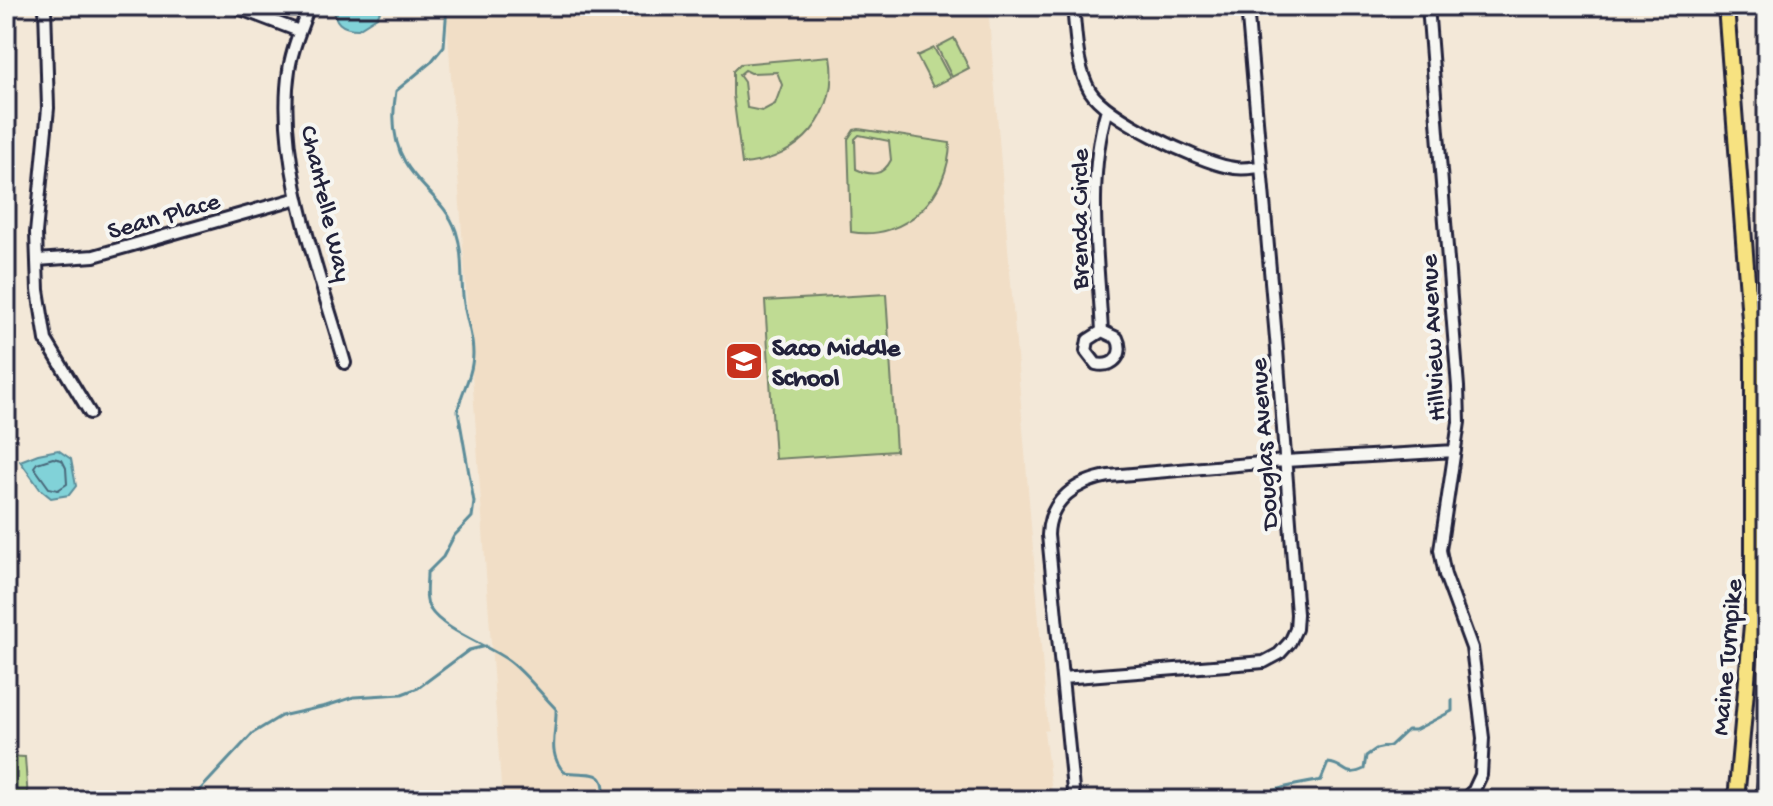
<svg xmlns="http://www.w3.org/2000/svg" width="1773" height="806" viewBox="0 0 1773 806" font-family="'Gochi Hand',sans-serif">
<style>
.built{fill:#f1dec6}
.green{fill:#bfdb93;stroke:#707e67;stroke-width:2;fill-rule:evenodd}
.water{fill:#81d2d8;stroke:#5b8c99;stroke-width:2}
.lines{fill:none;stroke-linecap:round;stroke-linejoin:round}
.shore{stroke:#48687a;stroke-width:2}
.stream{stroke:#5b8c99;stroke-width:3}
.minor-casing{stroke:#22223b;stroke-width:16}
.highway-casing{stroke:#22223b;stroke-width:20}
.minor{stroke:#f6f6f2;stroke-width:10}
.highway{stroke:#f7e281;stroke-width:14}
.labels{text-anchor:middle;stroke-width:8;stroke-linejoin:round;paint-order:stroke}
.street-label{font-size:26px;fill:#22223b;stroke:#f6f6f2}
.poi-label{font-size:26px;font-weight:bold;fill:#22223b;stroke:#f6f6f2;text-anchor:start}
</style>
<rect width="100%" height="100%" fill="#f3e8d8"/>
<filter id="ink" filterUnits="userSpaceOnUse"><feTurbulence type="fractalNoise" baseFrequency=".0125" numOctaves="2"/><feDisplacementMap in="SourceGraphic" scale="16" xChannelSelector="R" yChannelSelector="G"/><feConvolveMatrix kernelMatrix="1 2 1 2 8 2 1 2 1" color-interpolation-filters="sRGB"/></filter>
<g filter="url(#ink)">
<path class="built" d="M446,6h542l60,724 -4,1 9,69h-551z"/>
<path class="green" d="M954,38l15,30 -17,9 -15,-30z
M934,48l16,30 -17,9 -16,-31z
M830,56c10,58 -30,104 -88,108l-9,-69v-24l7,-7zM745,70l6,3 26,-1 5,13 -7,19 -13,7 -15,-3 -3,-26 -5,-7z
M859,129l91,14c-1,52 -44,99 -99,89l-3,-93 6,-9zM859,135l30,6 2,19c-8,16 -20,16 -35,9l-1,-30z
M886,294l10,157 -121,8 -10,-158z
M6,756l19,1 3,43h-22z"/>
<path class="water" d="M334,6h49l-6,11 -19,12c-16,0 -25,-7 -24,-23z
M58,450l13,9 5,27 -7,9 -18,3 -11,-9 -20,-28 18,-7z"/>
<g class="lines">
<path class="shore" d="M53,458l9,2 4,8 1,16 -9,6 -9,-2 -15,-21 3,-4z"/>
<path class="stream" d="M447,6l-3,40 -13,16 -35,29c-4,24 -4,49 9,71 14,25 41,40 51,69 8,24 4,48 8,73 3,20 12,40 8,60 -2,17 -12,30 -14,47l16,91 -2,15 -18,19 -11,21 -16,16c0,12 -3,26 3,36 13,21 57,36 78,51 18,13 32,33 48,49 1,24 -10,43 8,63 24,4 45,-6 39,28
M185,800l14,-9 54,-58 28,-17 45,-10 28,-9 48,-3 16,-6 51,-38 17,-4
M1257,800c17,-14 43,-15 64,-20l7,-17c18,1 15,16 36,6l2,-13 10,-7 14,-3 17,-16h8l37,-19v-11"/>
<g class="minor-casing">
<path id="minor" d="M45,6l3,102 -12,125 2,57 8,50 44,73
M168,6h14
M233,6l66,25
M309,6c-7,21 -17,41 -20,64 -14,91 31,204 56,293
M1073,6c3,27 3,61 17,85 17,27 107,70 139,76 11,3 21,1 31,0
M1428,6l30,381 1,35 -19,128 5,25 27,73 11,90 -2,37 -7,15 -10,10
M37,260l57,-4 204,-58
M1102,331l15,7c8,16 -3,30 -21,26l-10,-13 2,-11 14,-9c-4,-73 -16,-151 5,-222
M1062,678l202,-16 15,-8 11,-12 6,-13 1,-15 -20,-264 -30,-344
M1074,800l-26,-265c1,-35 29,-54 61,-59l176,-15 170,-10"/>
</g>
<g class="highway-casing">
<path id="highway" d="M1726,6l27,352v265
M1762,526l5,-56
M1736,800l17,-186
M1764,800l3,-28"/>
</g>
<use href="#minor" class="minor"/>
<use href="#highway" class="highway"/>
</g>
</g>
<defs>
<g id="school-square" transform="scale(2)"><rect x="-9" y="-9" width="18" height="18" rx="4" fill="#c8321e" stroke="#f6f6f2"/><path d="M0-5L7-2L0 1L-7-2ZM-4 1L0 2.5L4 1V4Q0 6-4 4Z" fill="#fff"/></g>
</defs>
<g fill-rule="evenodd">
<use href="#school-square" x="744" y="361"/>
</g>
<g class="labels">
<g class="street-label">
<text transform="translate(328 203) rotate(77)" y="9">Chantelle Way</text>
<text transform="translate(163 214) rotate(-16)" y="9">Sean Place</text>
<text transform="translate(1078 219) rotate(-90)" y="9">Brenda Circle</text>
<text transform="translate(1431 338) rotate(-93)" y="9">Hillview Avenue</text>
<text transform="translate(1262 444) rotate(-94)" y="9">Douglas Avenue</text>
<text transform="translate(1725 657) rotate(-85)" y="9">Maine Turnpike</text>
</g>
<g class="poi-label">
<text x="772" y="355">Saco Middle<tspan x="772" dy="30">School</tspan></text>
</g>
</g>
<rect width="1773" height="806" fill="none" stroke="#f6f6f2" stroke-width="32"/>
<rect x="16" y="16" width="1741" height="774" fill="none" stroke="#22223b" stroke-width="3" filter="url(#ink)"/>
</svg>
